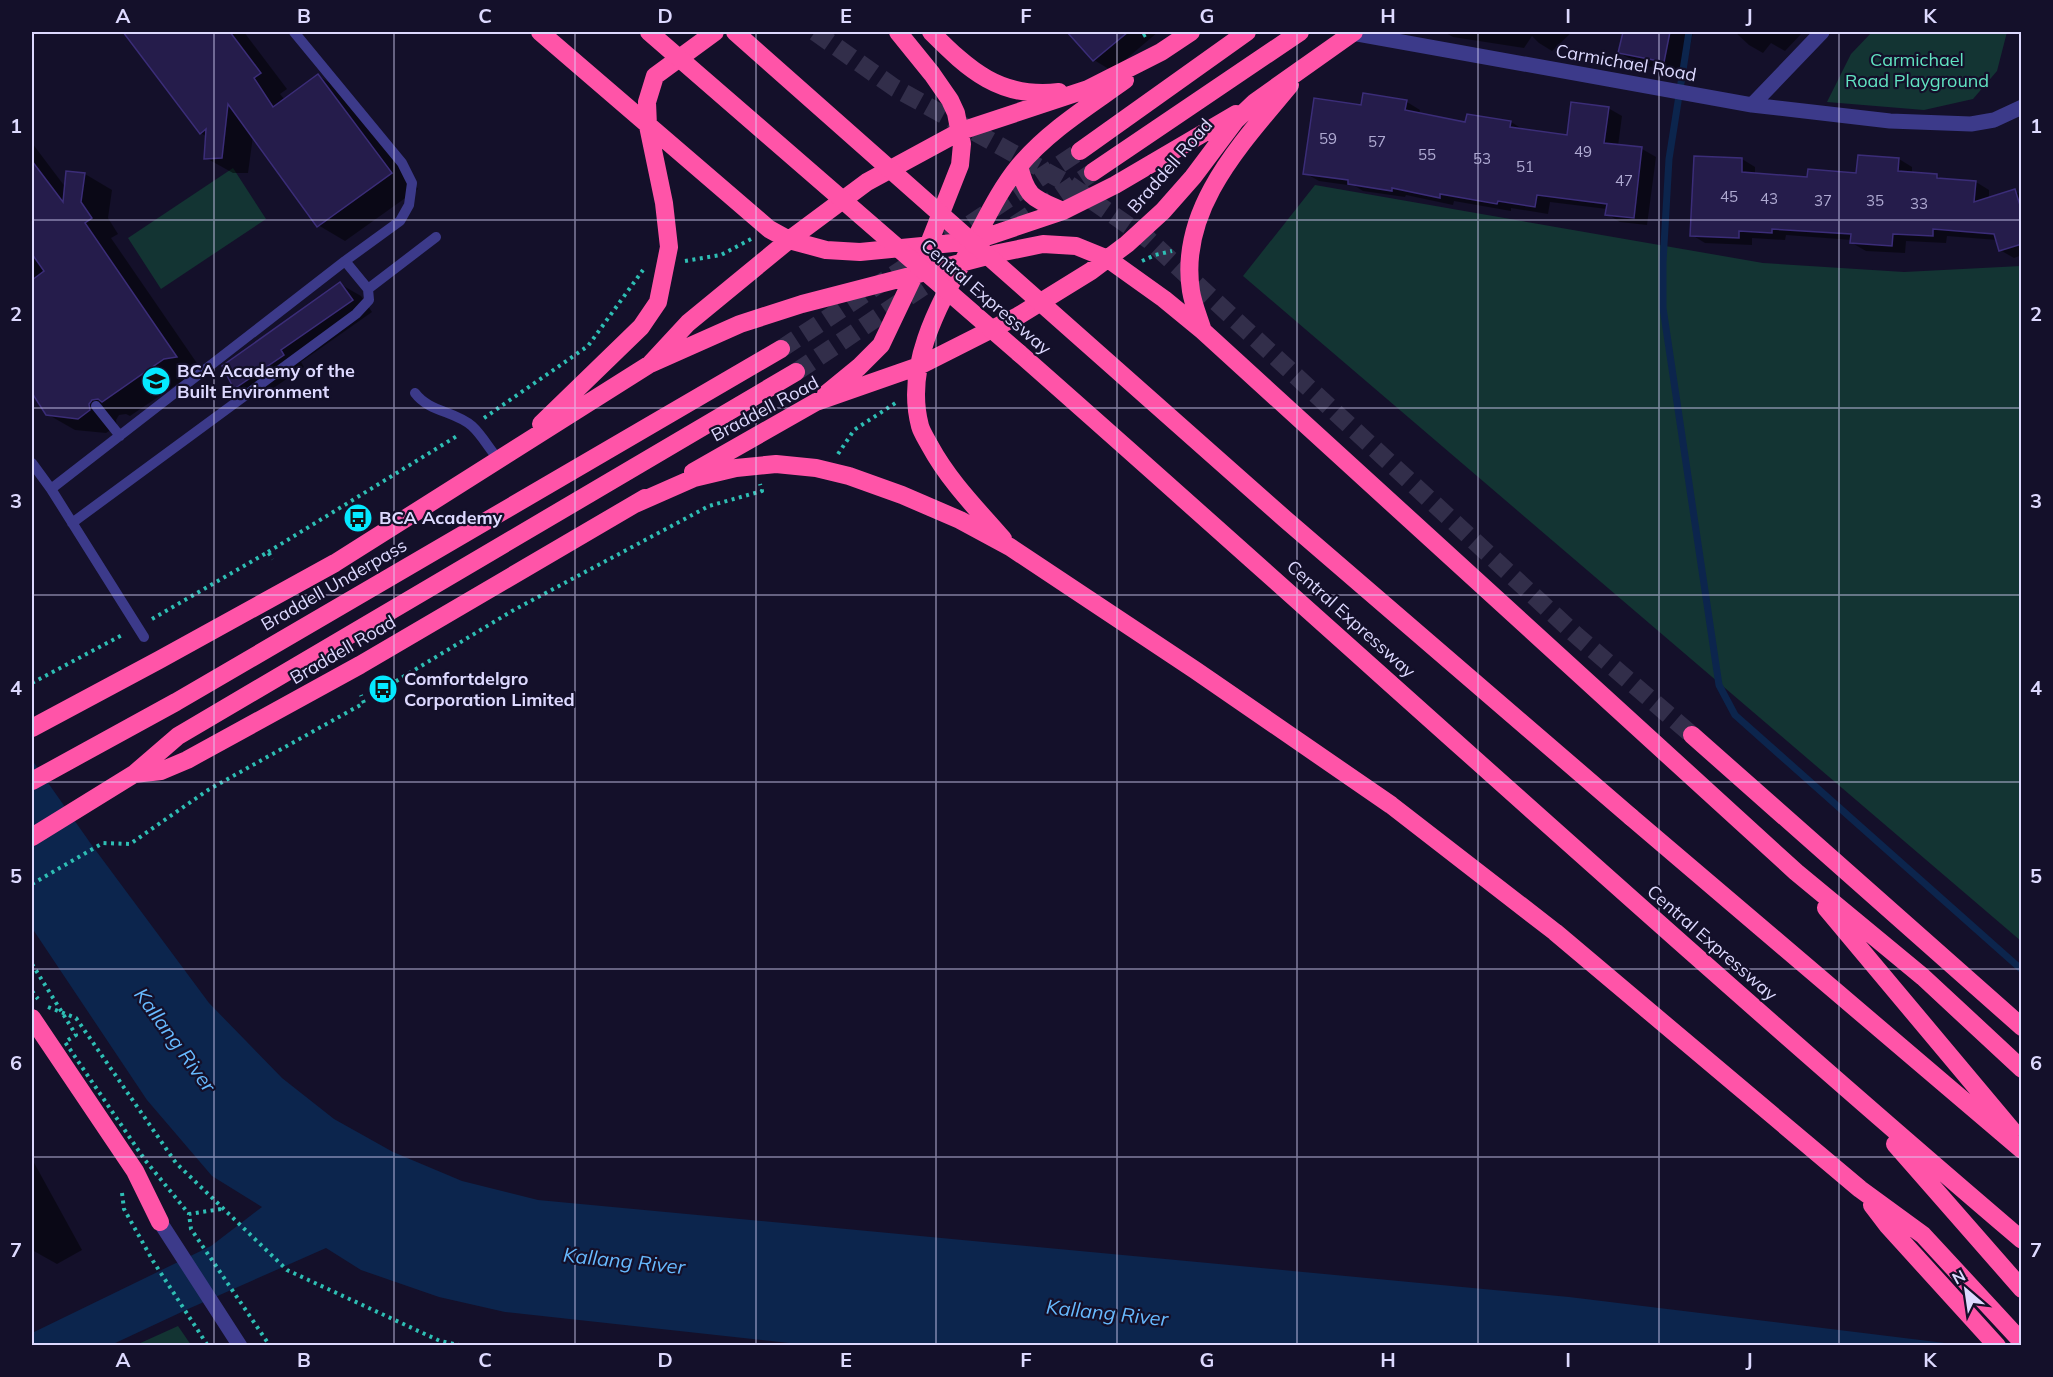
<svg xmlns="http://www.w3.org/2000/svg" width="2053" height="1377" viewBox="0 0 2053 1377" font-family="Mulish,sans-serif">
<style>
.green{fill:#133433}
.water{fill:#0c254d}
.shadow{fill:#0007}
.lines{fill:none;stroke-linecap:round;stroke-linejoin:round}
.stream{stroke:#0c254d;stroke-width:7}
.building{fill:#251c4b;stroke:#3b2d78;stroke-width:1.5}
.highway-tunnel{stroke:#322e4a;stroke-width:18;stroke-dasharray:18 9;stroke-linecap:butt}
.path{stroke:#2ebeb4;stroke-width:4;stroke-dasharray:3 4.5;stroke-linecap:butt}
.lane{stroke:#3c3a8a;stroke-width:10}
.street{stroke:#3c3a8a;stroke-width:15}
.highway{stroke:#ff54a8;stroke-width:18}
.path-bridge{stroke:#2ebeb4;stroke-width:4;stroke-dasharray:3 4.5;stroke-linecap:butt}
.highway-bridge{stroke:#ff54a8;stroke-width:18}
.grid{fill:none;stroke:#ddd9ff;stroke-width:1.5;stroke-opacity:0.55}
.labels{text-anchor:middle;stroke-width:4.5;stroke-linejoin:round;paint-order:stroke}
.number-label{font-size:15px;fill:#afaad2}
.park-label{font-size:18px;fill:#61e3c1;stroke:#14102a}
.street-label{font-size:18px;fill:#ddd9ff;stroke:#14102a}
.poi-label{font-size:18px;font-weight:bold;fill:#ddd9ff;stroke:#14102a;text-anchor:start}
.water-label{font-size:20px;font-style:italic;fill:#67baff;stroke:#14102a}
.neatline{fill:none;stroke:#ddd9ff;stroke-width:2}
.grid-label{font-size:20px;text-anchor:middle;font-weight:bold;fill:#ddd9ff}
</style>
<rect width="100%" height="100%" fill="#14102a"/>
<path class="green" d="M1872,32h135l-10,39 -24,28 -49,11 -97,-8 24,-48z
M233,168l33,51 -105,70 -33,-51z
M1315,185l448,78 141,9 117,-6v675l-778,-665z
M178,1326l13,19h-55z"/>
<path class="water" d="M32,760l59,84 118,159 73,75 52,41 59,33 69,29 76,19 1031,97 392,48h-1154l-302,-33 -66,-15 -78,-27 -35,-22 -138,61 -77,36h-79v-12l179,-87 51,-39 -50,-31 -65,-76 -115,-172z"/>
<path class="shadow" d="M125,32h119l43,57 -7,5 5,6 33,-24 27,15 73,98 -73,52 -27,-16 -65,-89 -5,37h-15l-27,-15 1,-21 -6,-4z
M1069,32h89l-46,39 -18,-11z
M1444,32h128l-20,19 -13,-8 -7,-7 -8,12 -71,-11z
M1624,32h69l-8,41 -44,-8 -21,-12z
M1735,32h68l-18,19 -14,-8 -8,10 -14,-8z
M1407,102l13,8 -1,4 47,10 45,-2 13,8 44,7 40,-29 14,8 -4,30 24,3 14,8 -9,68 -27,-3 -13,-8v-5l-57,-7 -2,12 -37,-6v3l-57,-10 -1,4 -47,-10 -1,2 -42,-6 -8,-5 -36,-5 -14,-8 57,-67z
M32,143l34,45 2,-15 17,1 27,16 -4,28 10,16 -7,4 92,134 -11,2 -62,42 -4,-2 -7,1 -3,5 1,6 -11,7 -31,-3 -28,-16 -15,-24z
M1742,159l13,8v7l53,5 50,-5 41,-15 13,8v7l25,2 7,4 32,2 13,8v9l25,-8 8,4v60l-8,3 -14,-8 -3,-10 -50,-4 -1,7 -40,-2 -1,12 -39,-2 -14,-8v-3l-66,-5 -1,5 -33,-2v7l-47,-2 -13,-8z
M340,284l21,12 11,16 -71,50 3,5 -48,33 -20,-12z
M32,1159l50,91 -25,14 -25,-14z"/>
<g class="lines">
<path class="stream" d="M1689,32l-20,127 -6,103v46l56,377 16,30 287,255"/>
</g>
<path class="building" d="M123,32h107l31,41 -7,5 19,29 45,-33 74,99 -75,54 -89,-123 -6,54 -18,1 2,-30 -6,5z
M1067,32h61l-35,29z
M1623,32h47l-6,30 -46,-9z
M1363,93l44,7 -2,10 60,12 2,-8 44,7 -1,6 57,8 4,-33 38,5 -5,36 38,4 -8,71 -29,-3 2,-11 -70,-9 -2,12 -37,-6 -1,3 -57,-10v4l-48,-10v3l-44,-7v-4l-45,-6 11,-76 47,7z
M1858,155l41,3 -1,13 39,3v4l39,3 -2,21 41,-13 7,23v32l-23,7 -5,-17 -61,-5v7l-40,-2 -1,12 -42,-3 1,-9 -79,-5v4l-33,-2v7l-49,-2 4,-80 48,2v14l65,5 1,-8 48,4z
M32,161l31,41 3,-31 19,2 -4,29 11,16 -7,5 92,134 -13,2 -62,43 -4,-3 -6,1 -3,4 1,6 -12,9 -32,-4 -14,-22v-113l12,-9 -12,-17z
M340,282l13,18 -72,50 3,5 -50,34 -12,-23z"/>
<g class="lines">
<path class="highway-tunnel" d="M815,32l80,56 172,95 82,57 428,396 115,99
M1015,225l78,-53
M948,239l132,-88
M781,349l144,-95
M796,372l149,-100"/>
<path class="path" d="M1143,36l7,-4
M685,261l36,-6 30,-16
M1142,261l13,-6 17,-4
M484,418l104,-72 55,-76
M838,454l16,-24 43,-28
M268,552l189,-116
M152,619l116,-67 5,7
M32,683l92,-49
M383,689l129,-78 197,-105 53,-15 -2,-7
M32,884l71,-41 27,1 78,-54 156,-87 -3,-8
M32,991l6,8
M48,1007l28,11 100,145 111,107 153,71 24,5
M122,1193l2,16 29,52 55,85
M221,1209l-32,5 2,15 79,117"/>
<path class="lane" d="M368,289l68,-52
M415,393c14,19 40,18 57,33 10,9 18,24 27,34
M96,406l24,30
M32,463l19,26 93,148
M51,489l294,-228 55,-40 9,-16 3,-22 -10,-20 -108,-131
M72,523l284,-209 13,-14 -1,-11 -23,-28"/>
<path class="street" d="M1352,33l400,72 138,16 81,3 23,-4 28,-13
M1752,105l70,-73
M160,1222l80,124"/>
<path class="highway" d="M540,32l229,197 20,11 37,10 34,2 114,-11 89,-30 52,-26 121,-71
M931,32c38,38 69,67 128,60
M1080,151l167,-119
M1019,166c8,32 14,32 44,45
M1093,172l207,-140
M1203,331c-4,-13 -10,-27 -12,-40 -13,-82 51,-148 99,-206
M1019,353c335,295 663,597 1003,887
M650,364l90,-40 62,-20 197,-51 44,-9 33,2 32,13 56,40 39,32 593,541 127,105 99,92
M826,394l33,-27 22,-22 47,-99 32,-81 2,-21 -6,-31 -6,-13 -18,-26 -34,-42
M541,424l100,-97 17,-25 11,-55 -5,-44 -16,-77 -1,-24 8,-26 60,-44
M693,472l123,-70 103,-36 99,-50 73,-45 36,-27 36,-33 30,-34 42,-56 20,-19 99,-70
M635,504l59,-26 42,-10 40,-4 40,4 33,8 53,19 58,25 50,27 185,123 196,135 164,127 305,257 63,46 99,107
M1003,539c-26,-30 -54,-58 -73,-93 -3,-6 -8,-13 -10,-20 -17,-64 23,-128 53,-183 14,-26 27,-54 46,-77 29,-35 70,-60 106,-86
M32,728l127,-68 176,-97 315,-199 38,-41 101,-83 78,-58 94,-51 127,-42 73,-37 30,-20
M1692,735l330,292
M134,774l27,-3 26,-11 173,-95 285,-167
M32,781l144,-79 605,-353
M1631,817l391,333
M32,837l102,-63 44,-38 618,-364
M1826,908l186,222
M32,1018l103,153 25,51
M1895,1144l127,145
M1872,1205l16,21 109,120"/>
<path class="path-bridge" d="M32,964l44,71 -11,7 80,118 44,54"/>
<path class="highway-bridge" d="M649,32l370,321
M735,32l550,487 346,298"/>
</g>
<path class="grid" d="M214,32v1314M394,32v1314M575,32v1314M756,32v1314M936,32v1314M1117,32v1314M1297,32v1314M1478,32v1314M1659,32v1314M1839,32v1314M32,220h1990M32,408h1990M32,595h1990M32,782h1990M32,969h1990M32,1157h1990"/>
<defs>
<g id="university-disc" transform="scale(1.5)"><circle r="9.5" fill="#05e9ff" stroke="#14102a"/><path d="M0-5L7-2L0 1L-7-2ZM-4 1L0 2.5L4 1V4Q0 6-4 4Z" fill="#111"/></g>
<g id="bus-disc" transform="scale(1.5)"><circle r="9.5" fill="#05e9ff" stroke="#14102a"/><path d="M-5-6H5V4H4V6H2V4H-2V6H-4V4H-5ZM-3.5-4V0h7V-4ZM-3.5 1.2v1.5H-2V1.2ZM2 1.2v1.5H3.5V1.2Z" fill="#111"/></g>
</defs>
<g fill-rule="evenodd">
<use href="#university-disc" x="156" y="381"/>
<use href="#bus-disc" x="358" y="518"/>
<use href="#bus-disc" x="383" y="689"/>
</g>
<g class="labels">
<g class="number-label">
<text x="1328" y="144">59</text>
<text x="1377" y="147">57</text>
<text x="1583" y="157">49</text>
<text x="1427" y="160">55</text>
<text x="1482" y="164">53</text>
<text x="1525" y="172">51</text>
<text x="1624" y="186">47</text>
<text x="1729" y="202">45</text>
<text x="1769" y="204">43</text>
<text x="1823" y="206">37</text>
<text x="1875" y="206">35</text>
<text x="1919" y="209">33</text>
</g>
<g class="park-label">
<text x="1917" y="66">Carmichael<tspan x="1917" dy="21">Road Playground</tspan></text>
</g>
<g class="street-label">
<text transform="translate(1626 63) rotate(10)" y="6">Carmichael Road</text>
<text transform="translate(1170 166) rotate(-49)" y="6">Braddell Road</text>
<text transform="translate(986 297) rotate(41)" y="6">Central Expressway</text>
<text transform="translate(765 409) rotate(-28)" y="6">Braddell Road</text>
<text transform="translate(334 585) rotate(-30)" y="6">Braddell Underpass</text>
<text transform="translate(1351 619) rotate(42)" y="6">Central Expressway</text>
<text transform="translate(343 650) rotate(-30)" y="6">Braddell Road</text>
<text transform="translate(1712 943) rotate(41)" y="6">Central Expressway</text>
</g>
<g class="poi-label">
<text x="177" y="377">BCA Academy of the<tspan x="177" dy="21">Built Environment</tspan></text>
<text x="379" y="524">BCA Academy</text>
<text x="404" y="685">Comfortdelgro<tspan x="404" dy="21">Corporation Limited</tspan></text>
</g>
<g class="water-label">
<text transform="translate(175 1040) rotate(54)" y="7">Kallang River</text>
<text transform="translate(624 1261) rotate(6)" y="7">Kallang River</text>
<text transform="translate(1107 1313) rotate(6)" y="7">Kallang River</text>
</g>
</g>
<rect width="2053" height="1377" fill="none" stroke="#14102a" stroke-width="66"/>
<g transform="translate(1966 1290) rotate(331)" stroke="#14102a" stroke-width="4.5" paint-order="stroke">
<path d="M0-4.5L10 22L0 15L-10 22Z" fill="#ddd9ff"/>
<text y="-9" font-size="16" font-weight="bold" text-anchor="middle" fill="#ddd9ff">N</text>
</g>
<rect x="33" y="33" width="1987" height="1311" class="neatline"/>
<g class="grid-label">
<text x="123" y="23">A</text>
<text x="304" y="23">B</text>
<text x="485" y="23">C</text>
<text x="665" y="23">D</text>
<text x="846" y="23">E</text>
<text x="1026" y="23">F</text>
<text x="1207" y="23">G</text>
<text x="1388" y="23">H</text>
<text x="1568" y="23">I</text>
<text x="1749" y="23">J</text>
<text x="1930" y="23">K</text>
<text x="16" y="133">1</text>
<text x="2036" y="133">1</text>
<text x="16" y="321">2</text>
<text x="2036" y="321">2</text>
<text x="16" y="508">3</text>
<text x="2036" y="508">3</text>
<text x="16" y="695">4</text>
<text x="2036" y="695">4</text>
<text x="16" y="883">5</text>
<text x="2036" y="883">5</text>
<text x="16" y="1070">6</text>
<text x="2036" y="1070">6</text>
<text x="16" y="1257">7</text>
<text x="2036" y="1257">7</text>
<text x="123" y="1367">A</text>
<text x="304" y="1367">B</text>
<text x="485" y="1367">C</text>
<text x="665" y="1367">D</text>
<text x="846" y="1367">E</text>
<text x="1026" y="1367">F</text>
<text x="1207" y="1367">G</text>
<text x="1388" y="1367">H</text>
<text x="1568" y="1367">I</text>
<text x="1749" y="1367">J</text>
<text x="1930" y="1367">K</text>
</g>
</svg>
